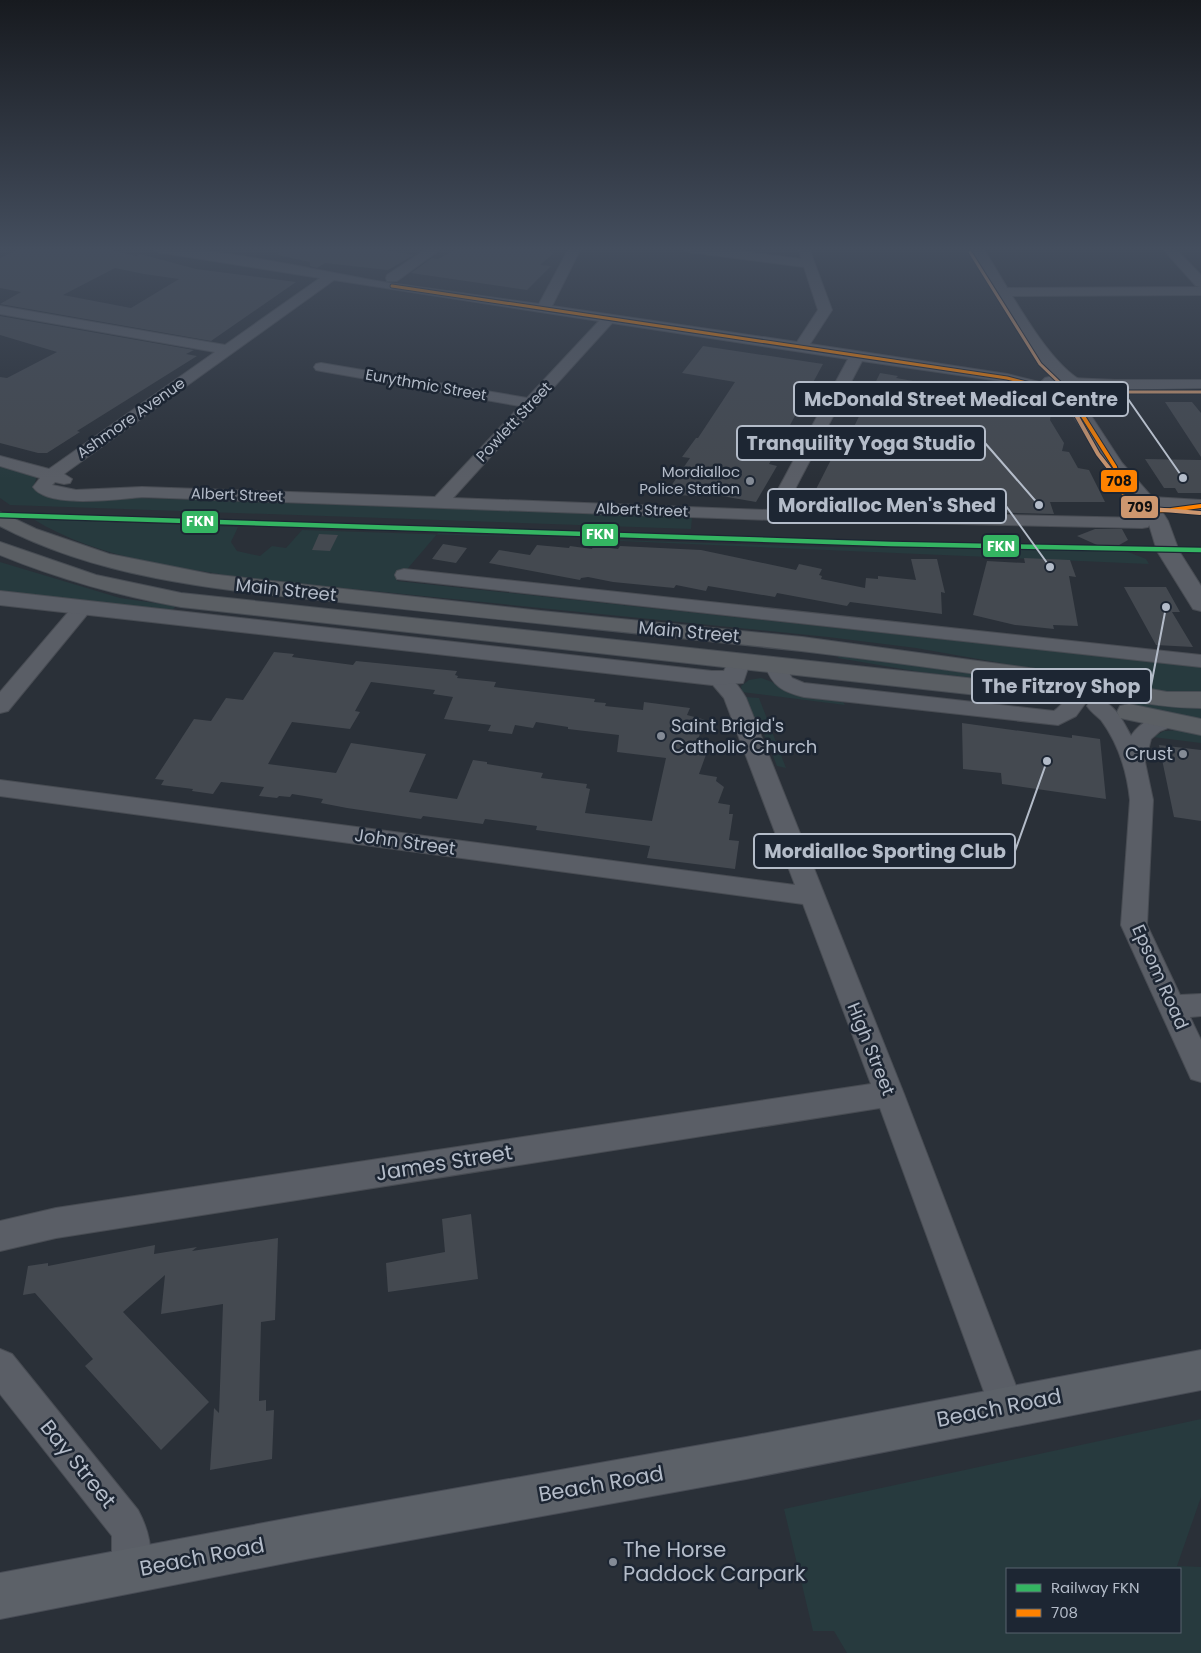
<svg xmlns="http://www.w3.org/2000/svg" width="1201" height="1653" viewBox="0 0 1201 1653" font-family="Poppins,sans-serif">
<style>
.green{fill:#273a3e;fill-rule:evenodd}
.building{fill:#444950;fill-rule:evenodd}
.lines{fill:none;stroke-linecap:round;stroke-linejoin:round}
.minor-casing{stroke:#484c53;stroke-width:2}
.tertiary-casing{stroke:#484c53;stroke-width:2}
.primary-casing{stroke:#484c55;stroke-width:2}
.trunk-casing{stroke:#474c53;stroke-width:2}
.minor{fill:#5a5e66;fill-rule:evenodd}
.tertiary{fill:#5a5e66;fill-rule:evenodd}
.primary{fill:#5c6168;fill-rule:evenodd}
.trunk{fill:#5b5f64;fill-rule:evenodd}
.bus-1-far1-casing{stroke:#1d2633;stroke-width:5}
.bus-1-casing{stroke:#1d2633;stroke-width:6}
.bus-2-far1-casing{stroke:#1d2633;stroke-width:5}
.bus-2-casing{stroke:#1d2633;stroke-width:6}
.bus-1-far1{stroke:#ff8200;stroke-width:3}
.bus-1{stroke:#ff8200;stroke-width:4}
.bus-2-far1{stroke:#cd976f;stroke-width:3}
.bus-2{stroke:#cd976f;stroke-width:4}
.rail-1-casing{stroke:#1d2633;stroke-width:7}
.rail-1{stroke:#34b562;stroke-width:4.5}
.poi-dot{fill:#848b96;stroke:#1d2633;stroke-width:2}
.labels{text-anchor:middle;stroke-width:5;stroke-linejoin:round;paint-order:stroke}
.far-street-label{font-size:15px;fill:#b4bcc9;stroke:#1d2633}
.far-poi-label{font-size:15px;fill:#b4bcc9;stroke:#1d2633;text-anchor:end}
.street-label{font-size:18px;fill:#b4bcc9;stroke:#1d2633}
.poi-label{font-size:18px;fill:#b4bcc9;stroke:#1d2633;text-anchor:start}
.near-street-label{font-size:21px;fill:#b4bcc9;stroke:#1d2633}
.near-poi-label{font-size:21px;fill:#b4bcc9;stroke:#1d2633;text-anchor:start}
.leader{fill:none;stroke:#b4bcc9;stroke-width:2}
.callout-dot{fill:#b4bcc9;stroke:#1d2633;stroke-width:2}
.callout{fill:#1d2633;stroke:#b4bcc9;stroke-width:2}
.callout-label{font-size:19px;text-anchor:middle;font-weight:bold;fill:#b4bcc9}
.line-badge{stroke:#1d2633;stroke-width:2}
.badge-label{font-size:14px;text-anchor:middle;font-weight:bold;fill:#fff}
.pale-badge-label{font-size:14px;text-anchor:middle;font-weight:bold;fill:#111}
</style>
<rect width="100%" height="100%" fill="#2a3038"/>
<path class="green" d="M0,465l37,11 -3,10 74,11 584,20 -1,12 -681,-24 -10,-7z
M33,519l205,8 -7,15 6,9 23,5 12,-10 14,2 16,-18 529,17 292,3 23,9 3,5 -711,-31 -41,48 804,86v25l-42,-1 -243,-43 -88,-11 -574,-58c-74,-11 -156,-20 -221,-60z
M0,562l120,36 56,8 -4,4 -172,-18z
M839,656l143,17 219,34v12l-196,-38 -85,-9 -82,-14z
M761,678l11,4 12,8 15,3 3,4 41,5 2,3 -103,-13 -1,-6 8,-6z
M745,697l14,1 27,70 -9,-2 -20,-49h-5z
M1180,730l21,4v9l-48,-6 11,-6z
M1201,1419v78l-24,69 24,1v86h-354l-13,-22h-21l-29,-122zM1007,1569h173v63h-173z"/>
<path class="building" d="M21,248h83l32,8 4,-2 56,15 100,13 -85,59 -211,-37 21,-12 -21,-4v-30zM115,268l29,6 35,5 -48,29 -68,-13z
M279,248h91l44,7 -26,15 -63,-7 -8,5 -7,-2v-4l-32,-7z
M459,248h94l-4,4 5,1 -14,12 11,1 -24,24 -116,-17 21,-15 6,1z
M0,316l194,34 -8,4 11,2 -120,75 3,1 -33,21h-9l-38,-10v-66l7,1 50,-26 -57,-17z
M703,346l120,18 -54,100 8,2 -21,36 -46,-8 -2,2 -43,-1 25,-37 -8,-1 14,-19h2l37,-56 -53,-9z
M880,373l18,3 -2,2 34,6 1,-3 73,10 1,-3 31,5 -4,11 17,3v5h2l-1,8 14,23 -2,8 7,1 9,16 11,2 16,32h-55l4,12 -80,-2v-6l-48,-5 -2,3 -30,-4 -3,7 -25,-5 -2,6 -24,-5 -1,4 -29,-6 32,-63 6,1z
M1165,402h27l9,11v44z
M1145,459l56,1v33h-23l-3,-5h-11z
M1095,529h27l6,11 -14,8 -17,-3 -20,-9z
M319,534l19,1 -8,16 -18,-1z
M443,544l24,4 -11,15 -24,-4z
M537,545l32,3 1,-2 22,3 1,-3 25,3 2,-3 81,4 95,20 3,-6 23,5 -3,6 3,1 -1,3 44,9 1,-10 12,1v-3l38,4 -5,-21h26l8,34 -4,-1 1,22 -92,-12 -3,4 -70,-13 -2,4 -67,-11 -2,5 -30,-6 -2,3 -61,-6 -25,-5 -7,1 -1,2 -91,-17 10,-13 31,5z
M1024,558l46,2 6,17 -7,-1 9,50 -25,-1 1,4 -39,-4 -42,-10 14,-54 38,2z
M1124,587h42l14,25h-8l21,35 -37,-2z
M274,652l20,2 -2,3 61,8 3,-4 101,10 -2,4 3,1 -1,2 39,4 -2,5 101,12 -1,3 12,1 -1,3 38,4 1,-8 46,6 -3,7 19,5 -11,26 13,3 -9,25 18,3 -1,4 8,6 -6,16 12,2 -1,9h4l-4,26 10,1 -4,28 -88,-11 3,-12 -114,-16 1,-4 -52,-7 -2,5 -60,-8 -2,3 -74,-11 -26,-5 2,-4 -31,-5 -2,3 -11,-1 -2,2 -18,-2 5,-9 -43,-5 -8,12 -21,-3 1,-2 -32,-4 3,-5 -9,-1 39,-60 17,2 15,-23 17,2zM371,682l64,8 -2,4 20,3 -9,22 47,6 -3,6 24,3 3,-9 18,3 3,-6 32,5v2l51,6 -2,17 49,6 -14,63 -67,-8 5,-24 -4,-1 1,-4 -46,-6 2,-5 -56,-9v-2l-14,-2 -16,39 -48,-7 17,-38 -75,-11 -15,30 -68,-9 24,-42 58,7 10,-17 -5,-1z
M962,723l110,15v-3l28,4 6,60 -104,-15 -1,-11 -38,-4z
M1159,745l42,5v71l-27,-4z
M471,1214l7,65 -90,13 -2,-29 59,-11 -3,-33z
M278,1238l-3,82 -14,2 -2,79 7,-1v11l8,-1 -2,49 -62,11 4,-62 5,5 4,-109 -62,10 4,-39 -42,37 86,90 -48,48 -76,-84 8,-7 -58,-66 -12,2 5,-29 20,-3v3l107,-21 -1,9 43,-7 -5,4z"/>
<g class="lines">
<g class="minor-casing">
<path id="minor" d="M151,248c77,0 164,23 238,35 50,7 101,14 150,21l30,-56h12l-29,58 245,36 21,-32 -14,-43 -116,-15 -6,-4h34l85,11 -2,-11h10l23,62 -22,34 197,30 52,13 3,3 -8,5 -47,-13 -145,-21 -78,149 358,8 6,1 3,4 -3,4 -6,1 -369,-8 -631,-23c-24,2 -94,12 -109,-10l7,-9 -40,-12v-10l49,13 166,-117 -215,-38v-8l225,39 95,-67 -163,-26zM334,280l265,41 -72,77 -206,-35 -5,1 -2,3 2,3 5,1 199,35 -85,91 -293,-10 -66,3 -24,-5 3,-3 9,2 6,-1 2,-4 -8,-5 4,-3zM612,323l236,36 -81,151 -314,-12z
M428,248h14l-45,33h-10l-1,-3 1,-3z
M1162,248h13l26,27v12l-5,-1z
M1201,287v8l-197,1 -7,-4 7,-4z
M1070,378l45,2h86v8l-86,2 -50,-5 -2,-3 2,-3z
M404,569l797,86v12l-804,-88 -2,-4 2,-4z
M83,601l7,2 3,4 -3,4 -82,100 -8,2v-21l76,-89z
M775,659l7,2 10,17 12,5 250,28c11,-8 14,-19 30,-15l3,5 -11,15 -18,9 -254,-28c-21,-5 -32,-11 -39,-32l3,-4z
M717,672c14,3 22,14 29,26l158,396 120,313 -6,12 -12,6 -12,-6 -114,-311 -824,130 -56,13v-30l56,-13 815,-124 -68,-180 -803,-108v-16l795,105 -71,-187 -17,-20 3,-5z
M1098,699c17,5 25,22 33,37 9,-14 28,-25 45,-21l3,5 -3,5 -16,6 -9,8 -6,23 8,38 -6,125 33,70 21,-1v22l-11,1 11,23v42l-10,-3 -70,-154 9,-125c-3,-29 -12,-57 -29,-80 -5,-5 -10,-8 -14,-14l3,-5z
M0,1349l12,5 126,156c13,24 17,49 7,75l-14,5 -14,-5 -5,-14v-35l-112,-142z"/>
</g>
<g class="tertiary-casing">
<path id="tertiary" d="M969,248h14c24,37 63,114 99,133l4,8 -3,4 -10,4 13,11 36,55 30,34 49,3v12l-40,-2 7,11 11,30 22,35v25l-8,-2 -36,-58 -9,-30 -8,-12 -17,-3 -3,-4 3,-4 8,-3 -23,-24 -35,-56 -34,-31 6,-6 8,-2 -15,-16z
M0,591l712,80h12l6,-14 8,-2 8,2 4,5 -7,21 -31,2 -712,-80z"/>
</g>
<g class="primary-casing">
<path id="primary" d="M1201,1350v40l-455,89 -440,80 -306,60v-46l306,-58 440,-78z"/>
</g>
<g class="trunk-casing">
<path id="trunk" d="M0,512l36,17 73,25 101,20 331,37 261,26 248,34 117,21h34v16c-51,0 -100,-14 -151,-23 -82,-13 -166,-24 -249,-34 -148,-17 -296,-30 -444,-47 -120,-13 -248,-21 -357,-78z
M0,542l96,33 85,18 842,91 9,3 3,5 -3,5 -9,3 -842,-93c-62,-11 -122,-28 -181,-52z
M1129,704l72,15v16l-81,-17 -3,-6 3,-6z"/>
</g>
<use href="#minor" class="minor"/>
<use href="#tertiary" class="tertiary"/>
<use href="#primary" class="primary"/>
<use href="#trunk" class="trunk"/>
<g class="bus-1-far1-casing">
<path id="bus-1-far1" d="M392,286l615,92 47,12
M1075,391l6,23"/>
</g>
<g class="bus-1-casing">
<path id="bus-1" d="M1081,413l34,54 7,24 12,20 37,-1 30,-4"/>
</g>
<g class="bus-2-far1-casing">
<path id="bus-2-far1" d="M970,252l70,112 23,22
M1070,389l45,3h86
M1068,393l8,21"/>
</g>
<g class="bus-2-casing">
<path id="bus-2" d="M1075,413l23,41 42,54 60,5"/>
</g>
<use href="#bus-1-far1" class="bus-1-far1"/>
<use href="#bus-1" class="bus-1"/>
<use href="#bus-2-far1" class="bus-2-far1"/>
<use href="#bus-2" class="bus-2"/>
<g class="rail-1-casing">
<path id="rail-1" d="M0,515l891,29 310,6"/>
</g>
<use href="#rail-1" class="rail-1"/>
</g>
<linearGradient id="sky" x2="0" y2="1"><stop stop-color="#171a1f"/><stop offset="0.52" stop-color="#444e5e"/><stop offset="1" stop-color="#444e5e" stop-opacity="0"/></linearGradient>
<rect width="1201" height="479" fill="url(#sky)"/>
<g class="poi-dot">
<circle cx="750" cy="481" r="5"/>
<circle cx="661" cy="736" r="5"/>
<circle cx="1183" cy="754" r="5"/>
<circle cx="613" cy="1562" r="5"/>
</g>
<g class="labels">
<g class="far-street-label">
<text transform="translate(426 385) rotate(10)" y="5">Eurythmic Street</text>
<text transform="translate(131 418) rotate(-35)" y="5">Ashmore Avenue</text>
<text transform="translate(514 422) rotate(-47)" y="5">Powlett Street</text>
<text transform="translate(237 495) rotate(2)" y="5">Albert Street</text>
<text transform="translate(642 510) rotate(2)" y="5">Albert Street</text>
</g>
<g class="far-poi-label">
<text x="740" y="477">Mordialloc<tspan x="740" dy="17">Police Station</tspan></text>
</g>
<g class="street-label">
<text transform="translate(286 590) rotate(6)" y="6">Main Street</text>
<text transform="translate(689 632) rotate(5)" y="6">Main Street</text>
<text transform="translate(405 842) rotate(8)" y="6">John Street</text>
<text transform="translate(1160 977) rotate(66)" y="6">Epsom Road</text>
<text transform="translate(871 1049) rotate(68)" y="6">High Street</text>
</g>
<g class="poi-label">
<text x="671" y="732">Saint Brigid's<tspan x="671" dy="21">Catholic Church</tspan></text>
<text x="1173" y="760" text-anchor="end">Crust</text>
</g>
<g class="near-street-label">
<text transform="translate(444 1163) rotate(-9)" y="7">James Street</text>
<text transform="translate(999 1408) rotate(-11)" y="7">Beach Road</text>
<text transform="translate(78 1464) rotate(51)" y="7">Bay Street</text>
<text transform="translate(601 1484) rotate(-10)" y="7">Beach Road</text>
<text transform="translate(202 1557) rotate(-11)" y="7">Beach Road</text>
</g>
<g class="near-poi-label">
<text x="623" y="1557">The Horse<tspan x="623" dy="24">Paddock Carpark</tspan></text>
</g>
</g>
<path class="leader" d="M1183 478L1128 399M1039 505L985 443M1050 567L1006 506M1166 607L1151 686M1047 761L1015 851"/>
<g class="callout-dot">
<circle cx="1183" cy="478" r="5"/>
<circle cx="1039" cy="505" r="5"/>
<circle cx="1050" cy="567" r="5"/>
<circle cx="1166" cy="607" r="5"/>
<circle cx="1047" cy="761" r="5"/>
</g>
<g class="callout">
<rect x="794" y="382" width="334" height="34" rx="5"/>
<rect x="737" y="426" width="248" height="34" rx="5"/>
<rect x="768" y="489" width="238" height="34" rx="5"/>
<rect x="972" y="669" width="179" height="34" rx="5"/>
<rect x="754" y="834" width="261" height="34" rx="5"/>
</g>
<g class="callout-label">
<text x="961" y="406">McDonald Street Medical Centre</text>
<text x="861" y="450">Tranquility Yoga Studio</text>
<text x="887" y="512">Mordialloc Men's Shed</text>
<text x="1061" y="693">The Fitzroy Shop</text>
<text x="885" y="858">Mordialloc Sporting Club</text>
</g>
<g class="line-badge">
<rect x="1100" y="469" width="38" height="24" rx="5" fill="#ff8200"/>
<rect x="1120" y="495" width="39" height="24" rx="5" fill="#cd976f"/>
<rect x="181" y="510" width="38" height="24" rx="5" fill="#34b562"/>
<rect x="581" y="523" width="38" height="24" rx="5" fill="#34b562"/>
<rect x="982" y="534" width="38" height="24" rx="5" fill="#34b562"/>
</g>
<g class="badge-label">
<text x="200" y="526">FKN</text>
<text x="600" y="539">FKN</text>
<text x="1001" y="551">FKN</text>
</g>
<g class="pale-badge-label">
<text x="1119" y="486">708</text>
<text x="1140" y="512">709</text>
</g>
<rect x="1006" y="1568" width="175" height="65" fill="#1d2633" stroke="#59626f"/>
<rect x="1016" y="1584" width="25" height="8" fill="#34b562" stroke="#59626f"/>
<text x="1051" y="1593" font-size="15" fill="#b4bcc9">Railway FKN</text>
<rect x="1016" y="1609" width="25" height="8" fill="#ff8200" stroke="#59626f"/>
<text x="1051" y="1618" font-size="15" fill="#b4bcc9">708</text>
</svg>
